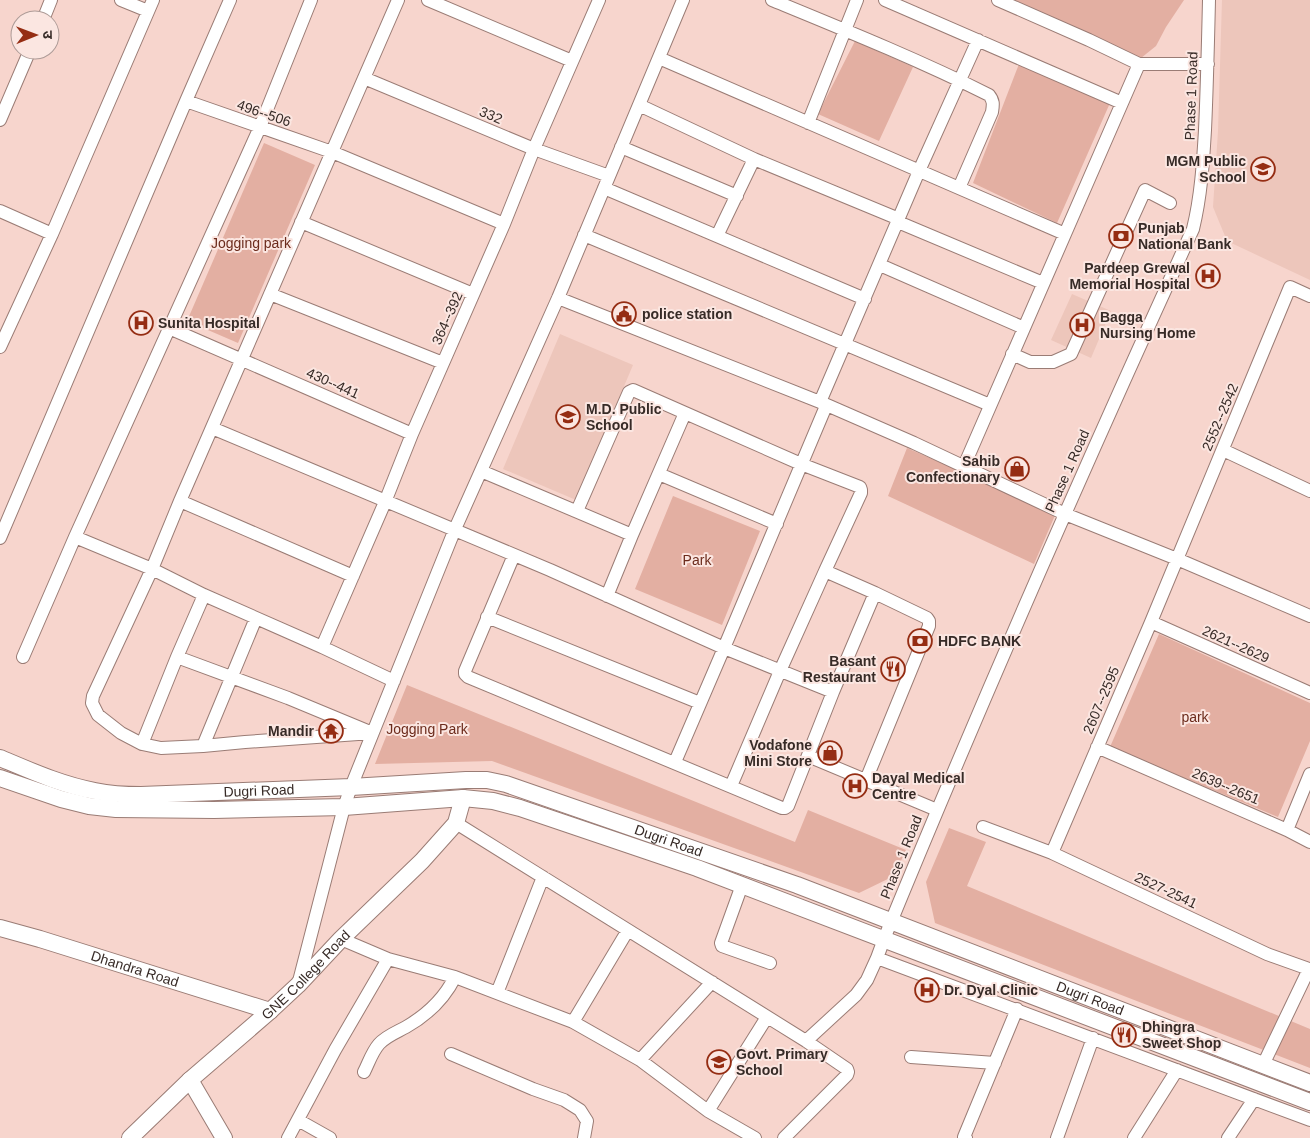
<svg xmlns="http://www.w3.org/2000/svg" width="1310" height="1138" viewBox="0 0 1310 1138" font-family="Helvetica,'Noto Sans Devanagari',sans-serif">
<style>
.built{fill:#edc6bb}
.green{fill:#e3afa2}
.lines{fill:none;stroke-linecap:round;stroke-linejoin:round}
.minor-casing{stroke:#9a7c75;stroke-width:14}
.tertiary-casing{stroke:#9a7c75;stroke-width:18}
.minor{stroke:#fff;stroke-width:12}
.tertiary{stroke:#fff;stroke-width:16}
.labels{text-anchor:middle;stroke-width:4;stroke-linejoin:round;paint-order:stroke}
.street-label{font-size:14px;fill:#372b27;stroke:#fbe6e1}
.poi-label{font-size:14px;font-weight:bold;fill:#372b27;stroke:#fbe6e1;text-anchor:start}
.park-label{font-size:14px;fill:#6c2b1c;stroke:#fbe6e1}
</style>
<rect width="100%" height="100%" fill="#f7d5cd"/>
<path class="built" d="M1222,0h88v280l-83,-39 -14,-34 5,-76z
M1072,294l39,17 -20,47 -40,-18z
M560,334l73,31 -57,135 -73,-31z"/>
<path class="green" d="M1015,0h169l-18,27 -10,19 -20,16 -124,-56z
M855,41l58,26 -34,74 -61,-27z
M1019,64l91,39 -53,120 -84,-40z
M264,143l51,22 -77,178 -51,-22z
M907,448l149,65 -22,51 -146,-68z
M673,496l87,35 -38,94 -87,-36z
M1159,634l151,69v38l-32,76 -168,-70z
M407,685l388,157 13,-32 98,40 -12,26 -35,17 -367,-132 -117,3z
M949,828l37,14 -19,44 343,143v39l-375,-145 -9,-41z"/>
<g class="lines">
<g class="minor-casing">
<path id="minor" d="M121,0l27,11
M428,0l144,61
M772,0c73,30 147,60 217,95 5,6 4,10 3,17l-33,76
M885,0l237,103
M998,0l91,40 50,24
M1209,0c-1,43 -2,87 -4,130 -2,34 -4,66 -12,99 -107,234 -211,471 -309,710l-7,19 433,162
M43,20l8,-20
M659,58l406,176
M364,78l170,71 75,27
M186,101l146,51 172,72
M639,105l115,54 -37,77
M0,120l30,-70
M808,123l49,-123
M621,147l116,49
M754,159l145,60
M604,188l261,111
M0,211l52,23
M301,222l172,72
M898,222l145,61
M584,235l406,170
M880,265l144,63
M270,294l173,69
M558,298l262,104 94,41 151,71 112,45 133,57
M169,328l243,106
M0,347l52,-113 101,-234
M1012,354l18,8h23l18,-8 74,-164 25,13
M820,402l99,-231 59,-131
M826,406l-102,242 109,44
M212,428l338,142 174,78 -49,114
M1223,450l87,41
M964,466l175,-402h69
M481,471l151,64
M659,474l118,50
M180,501l173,75
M75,537l77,32 52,26 118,52 72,34
M0,538l186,-437 44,-101
M514,555l-49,116v3l3,3 314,131h3l3,-2 45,-114 42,-99 -50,-22 36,-78v-3l-1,-3 -59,-23 -168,-74 -4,2 -52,119
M607,596l25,-61 53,-122
M487,617l213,86
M1151,622l159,71
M322,647l63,-145 27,-68 92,-210 30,-75 65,-149
M23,657l52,-120 185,-410 51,-127
M177,657l111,41 82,34
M372,733l-127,9 -42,4 -42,2 -19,-4 -21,-11 -23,-18 -6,-12 1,-7 59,-127 28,-68 218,-501
M142,744l35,-87 27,-62
M203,746l53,-128
M1097,747l190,83 23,-56
M808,756l129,54
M866,780l63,-154v-5l-2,-3 -52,-25
M731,786l49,-115 45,-100
M456,823l350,218 41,28 1,3 -1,3 -63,63
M983,827l69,26 215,101 42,15 -46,96
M1287,830l23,12
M1052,853l99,-231 139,-335 20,9
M742,885l-21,58 1,3 48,17
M388,959l67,18 118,45 67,38 72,-78
M298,985l46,-178 7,-20 104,-258 103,-231 125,-298
M497,993l46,-116
M573,1022l55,-92
M806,1041l50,-46 11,-15 10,-22
M451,1054l82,35 31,11 16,10 7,11 -3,17
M911,1057l84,6
M640,1060l68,51
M364,1072c5,-10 8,-20 15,-28 7,-8 18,-12 27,-17 21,-12 38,-28 49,-50
M298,1120l32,18
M288,1138l47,-88 53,-91 -47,-20
M755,1138l-47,-27 59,-94
M966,1138l-2,-1 53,-128
M1057,1138l36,-100
M1134,1138l43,-68
M1228,1138l26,-39"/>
</g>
<g class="tertiary-casing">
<g id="tertiary">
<path id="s1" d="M0,758c31,13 62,27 95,33 15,3 31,4 46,4l210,-8 115,-7h21l19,4 291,101 513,198"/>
<path d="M0,778l61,21 28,7 27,3 98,1 130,-3 119,-9 30,3 27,7 177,60 613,234"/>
<path id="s2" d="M0,928l40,11 230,72"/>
<path d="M190,1080l34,58"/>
<path id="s3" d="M130,1138l60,-58 80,-69 28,-26 43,-46 81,-78 34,-38 7,-25"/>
</g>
</g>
<use href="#minor" class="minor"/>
<use href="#tertiary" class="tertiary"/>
</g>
<defs>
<g id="school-ring" transform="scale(1.25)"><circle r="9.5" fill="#fbe6e1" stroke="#952d13" stroke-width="1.5"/><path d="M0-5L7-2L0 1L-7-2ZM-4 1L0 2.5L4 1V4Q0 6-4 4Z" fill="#952d13"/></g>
<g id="bank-ring" transform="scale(1.25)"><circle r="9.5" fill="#fbe6e1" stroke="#952d13" stroke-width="1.5"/><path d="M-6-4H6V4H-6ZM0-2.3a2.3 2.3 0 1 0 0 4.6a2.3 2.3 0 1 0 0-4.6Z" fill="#952d13"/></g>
<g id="hospital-ring" transform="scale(1.25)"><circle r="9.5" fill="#fbe6e1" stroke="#952d13" stroke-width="1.5"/><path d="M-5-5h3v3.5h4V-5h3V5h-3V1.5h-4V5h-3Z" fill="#952d13"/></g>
<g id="civic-ring" transform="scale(1.25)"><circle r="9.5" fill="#fbe6e1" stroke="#952d13" stroke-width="1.5"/><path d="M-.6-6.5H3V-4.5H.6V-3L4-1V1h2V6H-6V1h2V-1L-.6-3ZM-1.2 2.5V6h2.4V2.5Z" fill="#952d13"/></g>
<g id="shop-ring" transform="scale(1.25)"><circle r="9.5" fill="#fbe6e1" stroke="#952d13" stroke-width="1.5"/><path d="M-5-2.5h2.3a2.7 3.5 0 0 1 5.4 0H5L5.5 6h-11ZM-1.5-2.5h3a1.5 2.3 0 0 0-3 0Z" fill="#952d13"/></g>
<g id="restaurant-ring" transform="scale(1.25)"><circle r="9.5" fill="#fbe6e1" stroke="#952d13" stroke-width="1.5"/><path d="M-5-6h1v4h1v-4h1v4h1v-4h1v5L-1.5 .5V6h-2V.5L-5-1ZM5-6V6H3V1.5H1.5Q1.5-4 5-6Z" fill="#952d13"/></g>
<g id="temple-ring" transform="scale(1.25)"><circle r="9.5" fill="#fbe6e1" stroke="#952d13" stroke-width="1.5"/><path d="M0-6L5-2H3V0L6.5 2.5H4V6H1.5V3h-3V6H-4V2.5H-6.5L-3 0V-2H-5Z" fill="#952d13"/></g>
</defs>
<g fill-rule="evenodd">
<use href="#school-ring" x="1263" y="169"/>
<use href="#bank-ring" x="1121" y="236"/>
<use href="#hospital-ring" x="1208" y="276"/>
<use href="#civic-ring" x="624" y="314"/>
<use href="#hospital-ring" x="141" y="323"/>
<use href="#hospital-ring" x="1082" y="325"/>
<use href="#school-ring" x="568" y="417"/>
<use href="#shop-ring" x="1017" y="469"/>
<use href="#bank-ring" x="920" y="641"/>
<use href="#restaurant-ring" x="893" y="669"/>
<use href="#temple-ring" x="331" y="731"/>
<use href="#shop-ring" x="830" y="753"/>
<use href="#hospital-ring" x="855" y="786"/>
<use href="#hospital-ring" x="927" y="990"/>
<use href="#restaurant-ring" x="1124" y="1035"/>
<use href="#school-ring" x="719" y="1062"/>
</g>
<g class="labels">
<g class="street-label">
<text transform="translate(1191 96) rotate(-88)" y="5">Phase 1 Road</text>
<text transform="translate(264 113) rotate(19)" y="5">496--506</text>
<text transform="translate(491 115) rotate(23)" y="5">332</text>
<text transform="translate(447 318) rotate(-66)" y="5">364--392</text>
<text transform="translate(333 383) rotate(24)" y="5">430--441</text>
<text transform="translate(1220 417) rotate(-67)" y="5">2552--2542</text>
<text transform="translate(1067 471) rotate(-66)" y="5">Phase 1 Road</text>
<text transform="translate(1236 644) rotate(24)" y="5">2621--2629</text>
<text transform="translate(1101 700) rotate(-67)" y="5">2607--2595</text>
<text transform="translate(1226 786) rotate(23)" y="5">2639--2651</text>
<text dy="5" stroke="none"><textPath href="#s1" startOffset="265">Dugri Road</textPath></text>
<text dy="5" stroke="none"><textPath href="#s1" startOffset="685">Dugri Road</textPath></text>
<text transform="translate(901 857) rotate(-68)" y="5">Phase 1 Road</text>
<text transform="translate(1166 890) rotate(25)" y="5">2527-2541</text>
<text dy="5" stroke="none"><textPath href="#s2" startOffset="141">Dhandra Road</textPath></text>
<text dy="5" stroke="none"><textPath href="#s3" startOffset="240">GNE College Road</textPath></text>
<text dy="5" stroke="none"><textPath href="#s1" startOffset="1135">Dugri Road</textPath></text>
</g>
<g class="poi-label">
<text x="1246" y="166" text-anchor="end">MGM Public<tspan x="1246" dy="16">School</tspan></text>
<text x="1138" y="233">Punjab<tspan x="1138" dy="16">National Bank</tspan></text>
<text x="1190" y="273" text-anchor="end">Pardeep Grewal<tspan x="1190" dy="16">Memorial Hospital</tspan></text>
<text x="642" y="319">police station</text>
<text x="1100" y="322">Bagga<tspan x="1100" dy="16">Nursing Home</tspan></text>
<text x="158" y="328">Sunita Hospital</text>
<text x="586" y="414">M.D. Public<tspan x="586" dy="16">School</tspan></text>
<text x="1000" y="466" text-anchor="end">Sahib<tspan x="1000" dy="16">Confectionary</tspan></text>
<text x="938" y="646">HDFC BANK</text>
<text x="876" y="666" text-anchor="end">Basant<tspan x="876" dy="16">Restaurant</tspan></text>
<text x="314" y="736" text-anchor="end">Mandir</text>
<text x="812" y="750" text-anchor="end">Vodafone<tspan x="812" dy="16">Mini Store</tspan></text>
<text x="872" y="783">Dayal Medical<tspan x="872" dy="16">Centre</tspan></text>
<text x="944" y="995">Dr. Dyal Clinic</text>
<text x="1142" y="1032">Dhingra<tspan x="1142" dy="16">Sweet Shop</tspan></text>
<text x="736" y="1059">Govt. Primary<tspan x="736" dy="16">School</tspan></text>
</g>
<g class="park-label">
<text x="251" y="248">Jogging park</text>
<text x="697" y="565">Park</text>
<text x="1195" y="722">park</text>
<text x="427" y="734">Jogging Park</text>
</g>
</g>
<g transform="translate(35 35) rotate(89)"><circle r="24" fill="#fbe6e1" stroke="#ad9b97"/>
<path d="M0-4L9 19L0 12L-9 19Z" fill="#952d13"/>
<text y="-8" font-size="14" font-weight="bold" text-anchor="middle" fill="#372b27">उ</text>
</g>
</svg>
